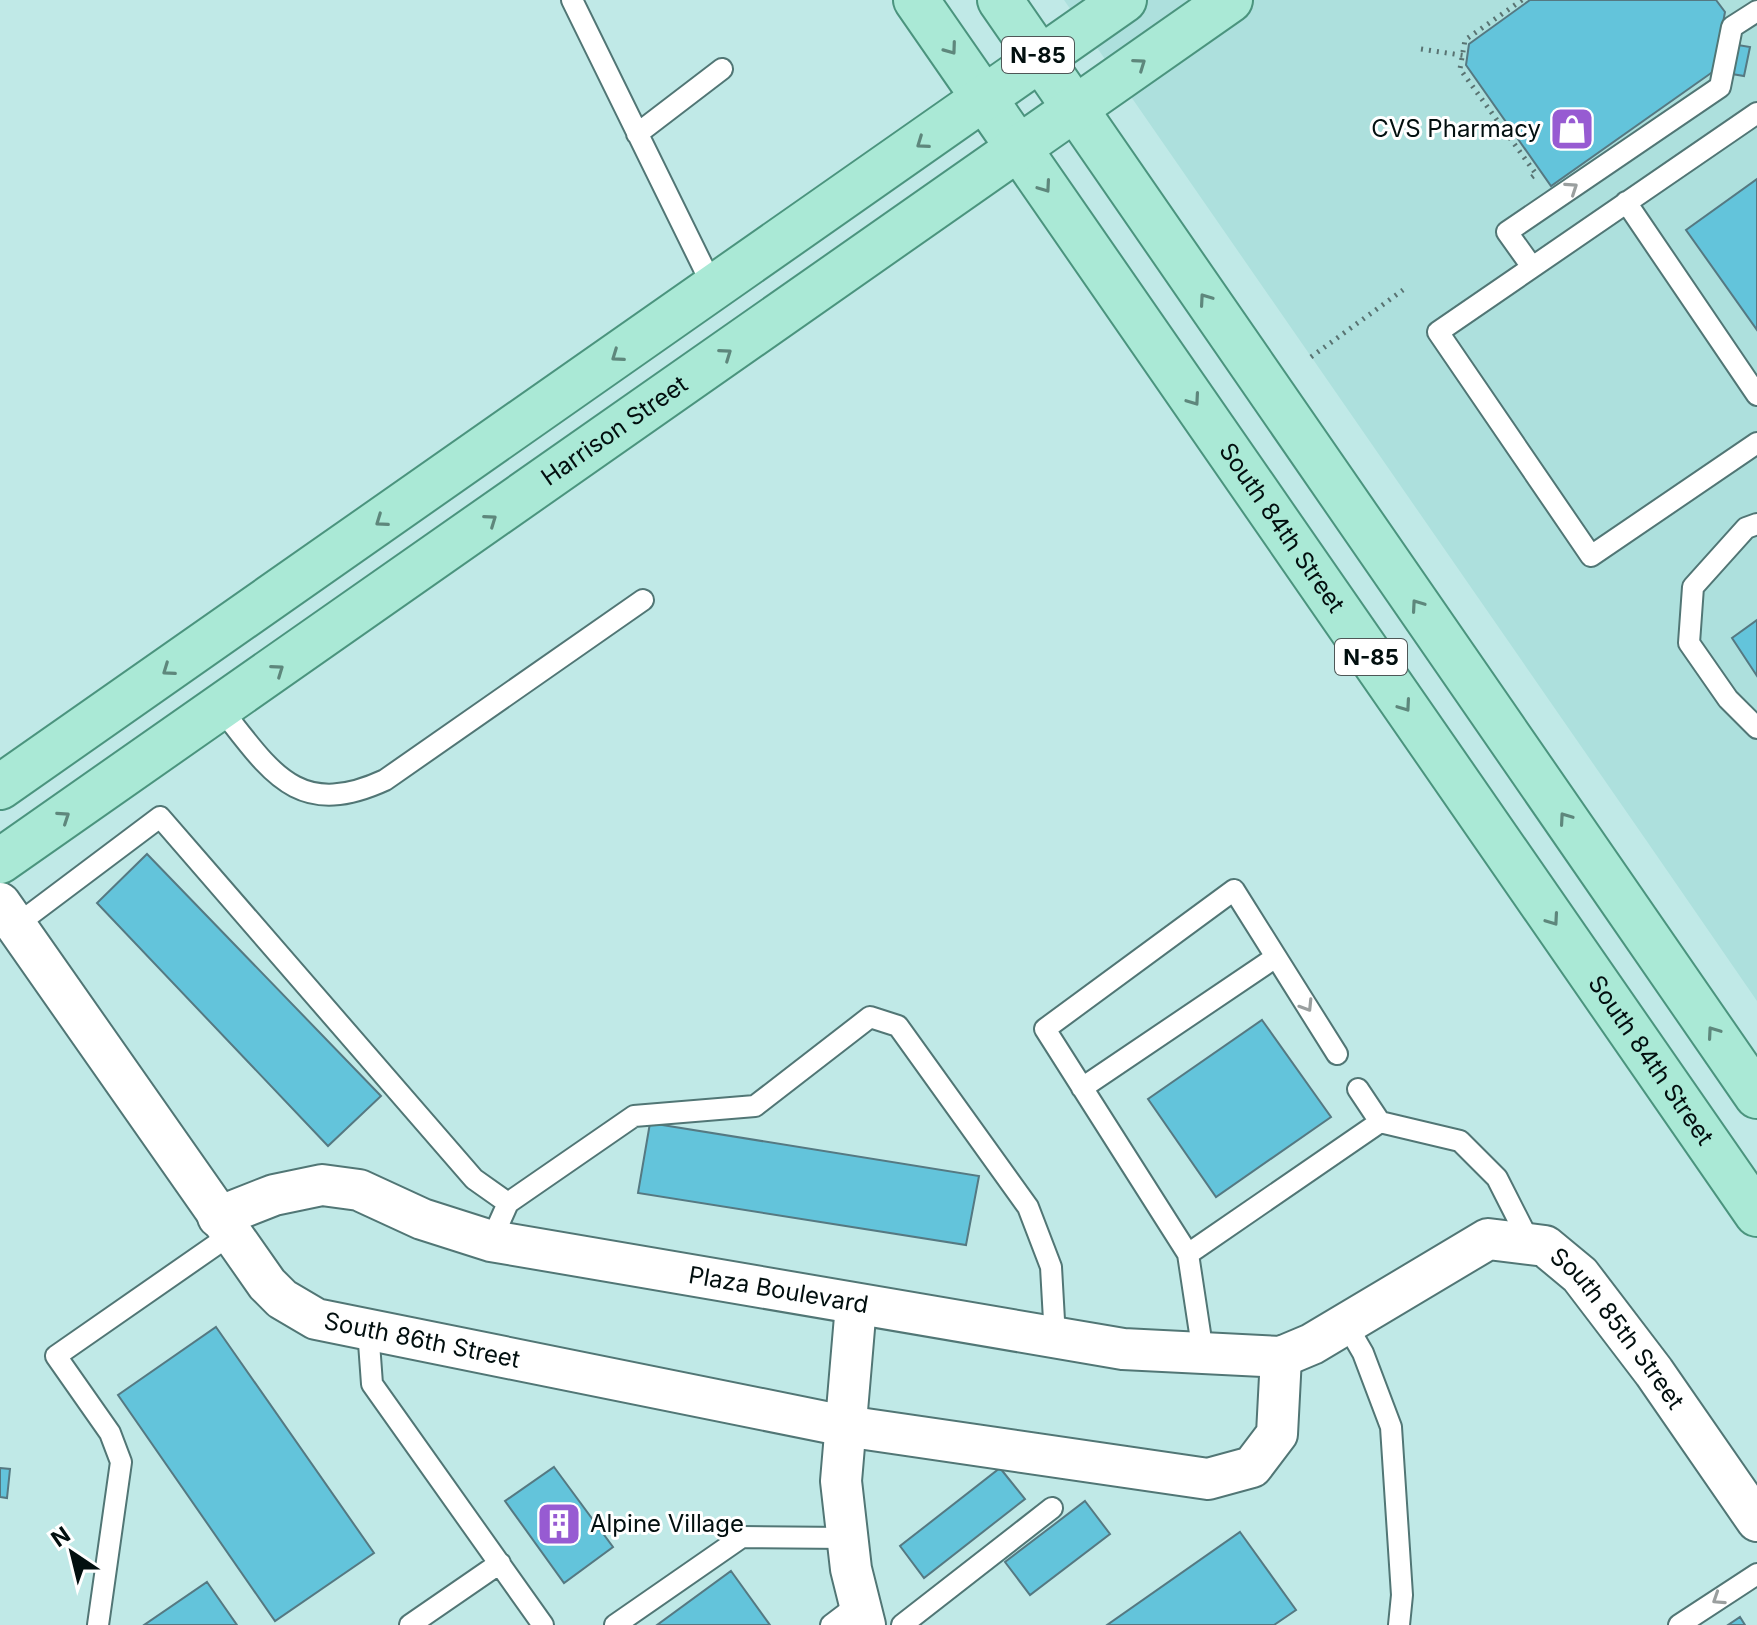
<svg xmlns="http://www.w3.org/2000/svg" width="1757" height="1625" viewBox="0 0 1757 1625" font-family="Inter,sans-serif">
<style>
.built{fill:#ade0dd}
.building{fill:#63c4db;stroke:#557982;stroke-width:2}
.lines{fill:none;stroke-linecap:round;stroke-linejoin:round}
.service-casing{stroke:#517675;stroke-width:24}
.minor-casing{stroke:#517675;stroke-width:44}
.primary-casing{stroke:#4b947e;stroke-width:48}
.path{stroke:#597372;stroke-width:5;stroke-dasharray:2 6;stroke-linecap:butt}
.service{stroke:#fff;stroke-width:20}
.minor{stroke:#fff;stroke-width:40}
.primary{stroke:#aae9d6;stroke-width:44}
.oneway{stroke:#5e877c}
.oneway2{stroke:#9a9f9f}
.labels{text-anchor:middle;stroke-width:6;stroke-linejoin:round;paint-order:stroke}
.shield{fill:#fff;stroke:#4e5757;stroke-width:2}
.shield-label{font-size:22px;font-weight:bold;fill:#020f0f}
.poi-label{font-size:24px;fill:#020f0f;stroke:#fff;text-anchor:end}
.street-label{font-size:24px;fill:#020f0f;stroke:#fff}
</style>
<rect width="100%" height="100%" fill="#c0e9e7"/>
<path class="built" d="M1064,0h693v1001l-111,-161z"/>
<path class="building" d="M1530,0h186l9,12 -11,59 -163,115 -85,-121 3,-21z
M1720,42l30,5 -6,29 -30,-5z
M1757,179v151l-71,-100z
M1757,620v56l-25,-38z
M147,854l234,242 -53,50 -231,-243z
M1262,1020l69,97 -115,80 -68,-98z
M650,1123l329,53 -13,69 -328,-52z
M216,1327l158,226 -99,68 -157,-226z
M554,1467l59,80 -49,36 -59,-82z
M0,1468l10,1 -3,29 -7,-1z
M1000,1468l25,31 -101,79 -24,-32z
M1085,1501l25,33 -80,61 -25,-33z
M1240,1532l56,78 -22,15h-167z
M731,1571l39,54h-113z
M207,1582l30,43h-93z
M1740,1617l5,8h-17z"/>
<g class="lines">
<g class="service-casing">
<path id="service" d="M572,0l142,289
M1757,113l-319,219 153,224 166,-113
M637,134l85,-65
M1626,202l131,193
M1532,267l-25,-35 213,-145 12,-60 25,-16
M1757,524l-11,4 -53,59 -4,56 39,56 29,29
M222,710c49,62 76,110 163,70l258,-180
M15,926l145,-109 314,362 34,24
M1082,1088l194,-131
M1358,1089l22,33
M491,1241l17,-38 126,-87 121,-10 115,-89 28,9 130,181 23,60 4,71
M1188,1254l-143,-225 189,-139 103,164
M1345,1322l18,31 28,74 11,168 -3,30
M368,1329l4,55 171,241
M1203,1353l-15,-99 192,-132 80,19 37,37 34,67
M98,1625l23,-163 -11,-29 -54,-77 174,-121
M410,1625l90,-62
M615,1625l127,-88 105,1
M831,1625l29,-22
M902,1625l150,-117
M1679,1625l78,-51"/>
</g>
<g class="minor-casing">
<g id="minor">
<path id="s1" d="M0,903l267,381 15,15 34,20 529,107 363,53 44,-12 25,-33 4,-77"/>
<path id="s2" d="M218,1217l56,-22 48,-10 37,5 63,29 69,22 632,108 158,8 31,-13 176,-105 57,7 35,29 74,97 103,149"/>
<path d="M856,1305l-15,176 10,88 14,56"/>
</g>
</g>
<g class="primary-casing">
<g id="primary">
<path id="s3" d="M916,0l841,1214"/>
<path d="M1000,0l757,1096"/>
<path d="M0,787l1124,-787"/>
<path id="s4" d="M0,861l1230,-861"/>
</g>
</g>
<path class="path" d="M1522,0l-57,40 -5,29 76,105 -8,6
M1421,49l46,7
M1311,357l92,-67"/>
<use href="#service" class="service"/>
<use href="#minor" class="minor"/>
<use href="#primary" class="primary"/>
</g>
<defs><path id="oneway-chevron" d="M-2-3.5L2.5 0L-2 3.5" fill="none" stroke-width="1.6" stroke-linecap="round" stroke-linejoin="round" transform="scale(2)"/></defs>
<g class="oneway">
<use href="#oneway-chevron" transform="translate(951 49) rotate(54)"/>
<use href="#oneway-chevron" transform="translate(1140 64) rotate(-35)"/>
<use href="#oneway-chevron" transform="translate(922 143) rotate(145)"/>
<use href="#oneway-chevron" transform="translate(1045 187) rotate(55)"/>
<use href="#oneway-chevron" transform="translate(1205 299) rotate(-125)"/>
<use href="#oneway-chevron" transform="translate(726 354) rotate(-35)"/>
<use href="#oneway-chevron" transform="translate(617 356) rotate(145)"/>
<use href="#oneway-chevron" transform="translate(1194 400) rotate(55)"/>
<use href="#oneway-chevron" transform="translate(491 520) rotate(-35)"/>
<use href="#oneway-chevron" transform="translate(381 521) rotate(145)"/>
<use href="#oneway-chevron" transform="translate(1417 605) rotate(-125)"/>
<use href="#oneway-chevron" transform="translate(168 670) rotate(145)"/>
<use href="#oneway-chevron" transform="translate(278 670) rotate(-35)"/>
<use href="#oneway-chevron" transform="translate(1405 706) rotate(55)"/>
<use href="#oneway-chevron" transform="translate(64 817) rotate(-34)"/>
<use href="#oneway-chevron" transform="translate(1565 818) rotate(-125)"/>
<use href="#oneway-chevron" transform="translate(1553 920) rotate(55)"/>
<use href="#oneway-chevron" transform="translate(1713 1032) rotate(-125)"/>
</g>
<g class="oneway2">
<use href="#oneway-chevron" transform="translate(1572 188) rotate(-34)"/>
<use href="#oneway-chevron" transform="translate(1307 1006) rotate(58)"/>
<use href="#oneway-chevron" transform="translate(1718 1599) rotate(147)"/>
</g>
<defs>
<g id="shop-square" transform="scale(2.3)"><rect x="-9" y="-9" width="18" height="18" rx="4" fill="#975bd2" stroke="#fff"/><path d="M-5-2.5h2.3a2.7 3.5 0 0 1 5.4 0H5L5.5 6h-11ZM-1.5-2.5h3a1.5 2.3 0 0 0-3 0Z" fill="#fff"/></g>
<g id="building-square" transform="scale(2.3)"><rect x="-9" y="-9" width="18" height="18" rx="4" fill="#975bd2" stroke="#fff"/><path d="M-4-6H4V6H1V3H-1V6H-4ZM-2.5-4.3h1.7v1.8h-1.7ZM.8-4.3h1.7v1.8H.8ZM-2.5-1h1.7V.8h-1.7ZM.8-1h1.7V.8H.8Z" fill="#fff"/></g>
</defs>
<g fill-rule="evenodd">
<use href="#shop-square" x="1572" y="129"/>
<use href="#building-square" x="559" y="1524"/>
</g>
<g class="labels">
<g class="shield">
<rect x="1002" y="37" width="72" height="36" rx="6"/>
<rect x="1335" y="639" width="72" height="36" rx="6"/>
</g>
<g class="shield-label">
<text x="1038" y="63">N-85</text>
<text x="1371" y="665">N-85</text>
</g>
<g class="poi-label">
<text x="1541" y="137">CVS Pharmacy</text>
<text x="590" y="1532" text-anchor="start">Alpine Village</text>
</g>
<g class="street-label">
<text dy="8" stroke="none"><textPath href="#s4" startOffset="750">Harrison Street</textPath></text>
<text dy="8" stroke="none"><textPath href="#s3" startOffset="642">South 84th Street</textPath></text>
<text dy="8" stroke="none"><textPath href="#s3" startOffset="1290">South 84th Street</textPath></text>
<text dy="8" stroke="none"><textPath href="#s2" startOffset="580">Plaza Boulevard</textPath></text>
<text dy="8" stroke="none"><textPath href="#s2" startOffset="1494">South 85th Street</textPath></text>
<text dy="8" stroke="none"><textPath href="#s1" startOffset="634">South 86th Street</textPath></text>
</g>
</g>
<g transform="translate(72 1553) rotate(325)" stroke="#ffffff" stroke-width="6" paint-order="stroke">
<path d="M0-6L14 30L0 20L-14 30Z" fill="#020f0f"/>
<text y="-12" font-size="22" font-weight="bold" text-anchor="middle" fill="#020f0f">N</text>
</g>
</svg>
